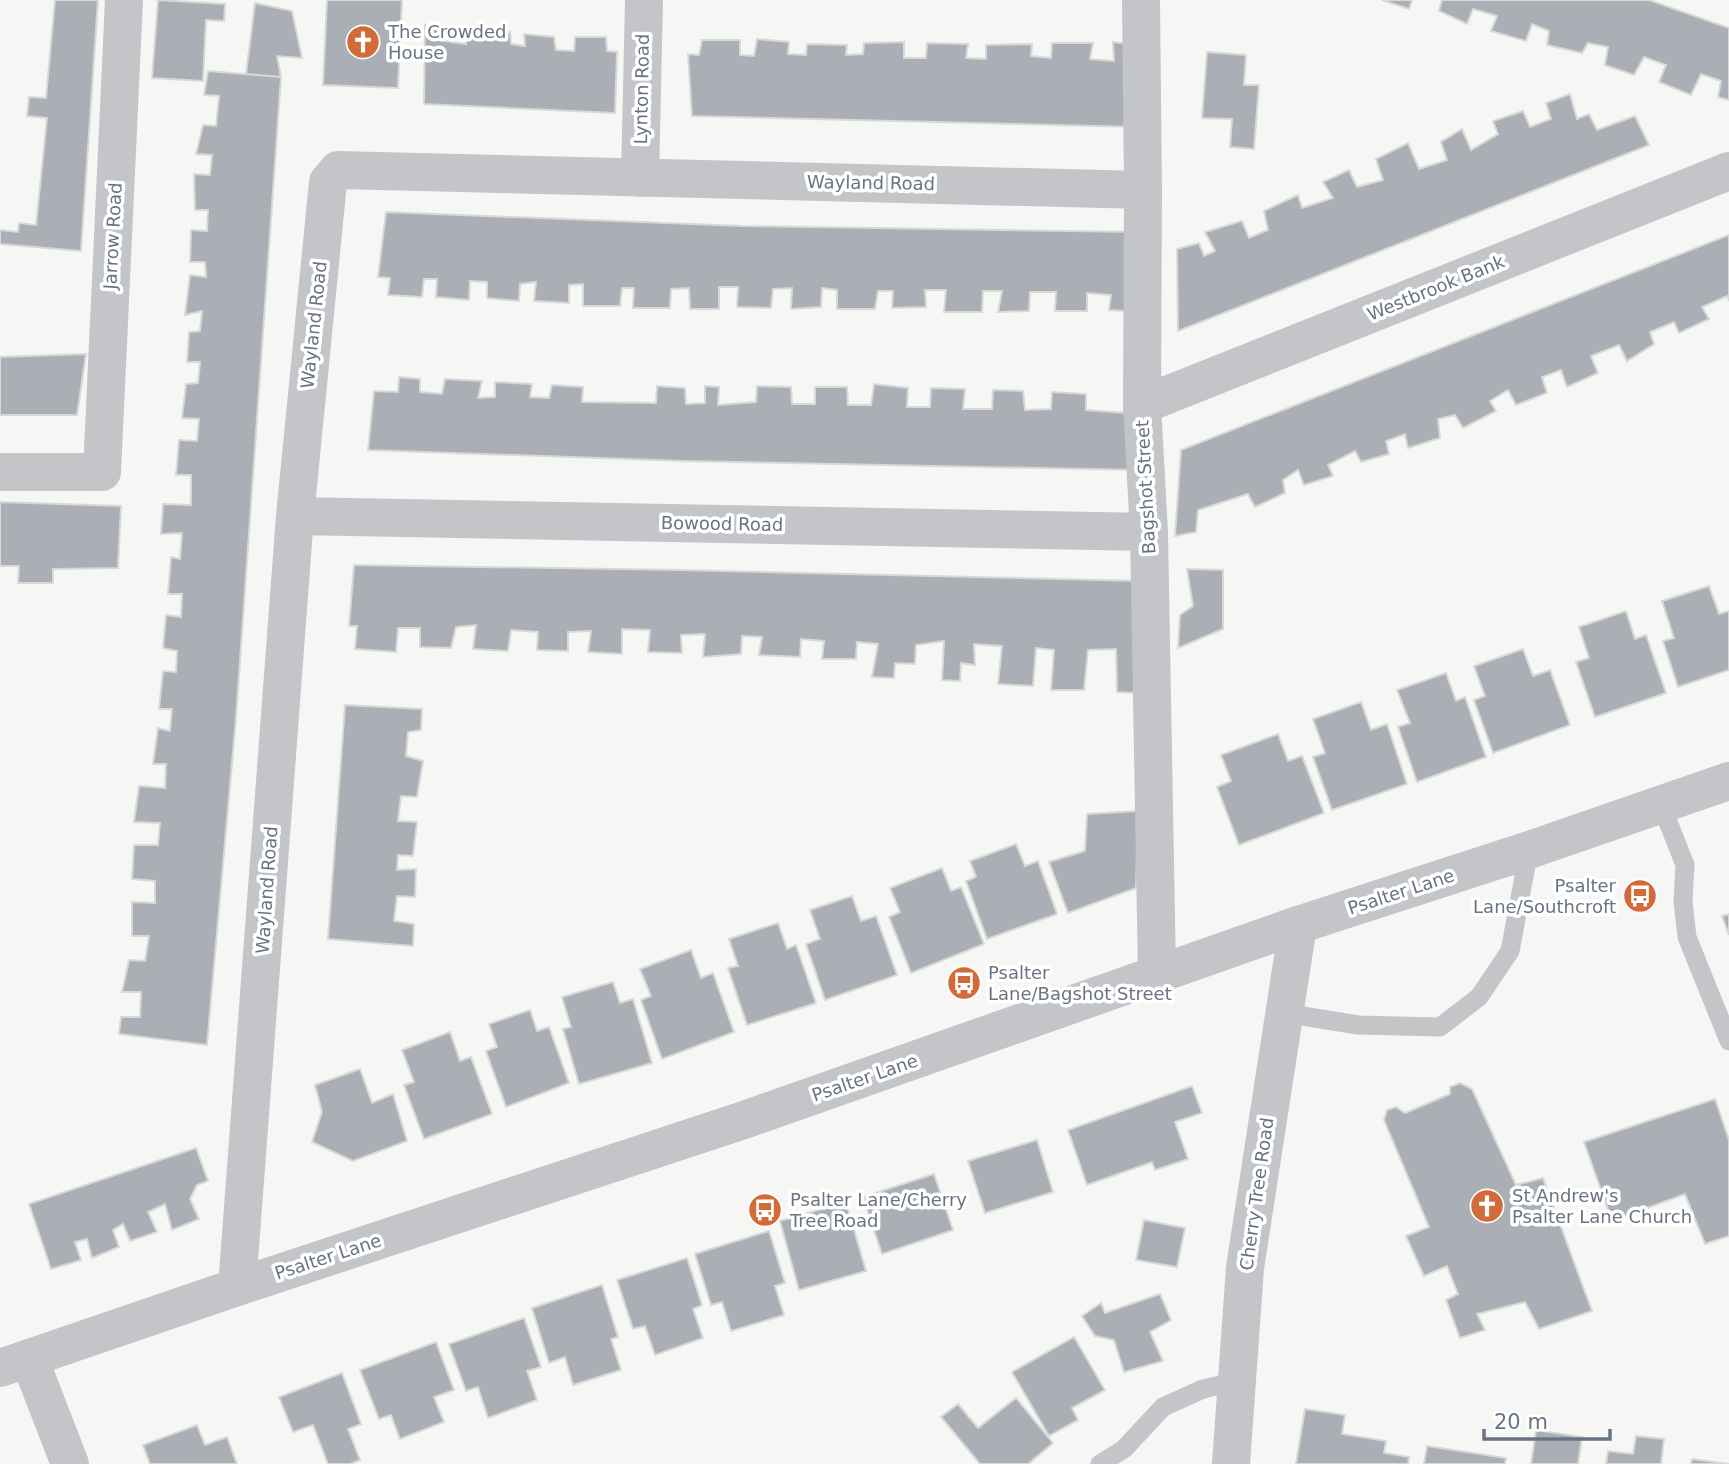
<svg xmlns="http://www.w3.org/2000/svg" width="1729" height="1464" viewBox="0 0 1729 1464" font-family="'DejaVu Sans',sans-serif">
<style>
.building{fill:#a9afb5;stroke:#d8d8d6;stroke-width:2}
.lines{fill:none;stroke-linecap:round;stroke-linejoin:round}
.service{stroke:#c3c5c9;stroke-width:19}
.minor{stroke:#c3c5c9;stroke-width:38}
.tertiary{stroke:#c3c5c9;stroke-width:38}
.labels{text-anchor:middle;stroke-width:7;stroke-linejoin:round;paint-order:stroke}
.poi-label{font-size:18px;fill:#697482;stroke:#fff;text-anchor:start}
.street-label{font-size:18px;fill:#697482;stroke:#fff}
</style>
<rect width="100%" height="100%" fill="#f6f7f4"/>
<path class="building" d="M55,0h43l-17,251 -81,-7v-14l18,2 1,-9 17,2 11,-107 -20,-2 2,-19 17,1z
M158,0l67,4 -1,17 -18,-1 -3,61 -51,-3z
M327,0h75l-4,88 -75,-3z
M1382,0h30l-3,9z
M1442,0h207l80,28v72l-11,-3 3,-16 -20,-7 -10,21 -32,-13 7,-17 -22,-8 -10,18 -29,-10 3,-18 -20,-4 -6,10 -35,-8 2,-14 -17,-7 -6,17 -35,-10 6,-15 -24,-7 -6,15 -28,-13z
M255,3l37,8 10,47 -25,-2 4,21 -35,-3z
M425,25l20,2 -1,14 22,3 1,-11 43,-1 1,12 14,2 -1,-12 30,3 2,13 18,1 1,-14h31l1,14 10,1 -2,61 -191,-9z
M757,39l32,3 -1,12 18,1 1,-11 40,1 -1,10 17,-1 1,-11 40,-1v16h22l1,-15 41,1 -2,14 20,1v-14l46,-1 -1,12 20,2 1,-15h41l-3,16 24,2 -1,-19 21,3 3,82 -445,-11 -4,-62 11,1 3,-15h38v15l14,1z
M1207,52l39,3 -2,30h15l-5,64 -24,-2 2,-28 -30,-1z
M208,71l73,6 -45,641 -29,327 -88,-11 2,-17h19l1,-25h-19l7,-32 16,1 4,-25h-17v-34l23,1v-22l-23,-2 2,-34h24l2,-22 -26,-1 5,-36 26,2 1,-24h-13l5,-36 12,3 2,-22h-13l4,-38 13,1 1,-21 -14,-3 3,-33 15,2 1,-23h-14l3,-37 9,2 2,-26 -21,1 2,-30 28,1v-30h-15l3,-35 18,1 2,-22 -17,-1 4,-34 12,-1 2,-21h-13l2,-30 11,-1 2,-20 -17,4 5,-40 16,2 -1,-15h-15l1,-32 16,1 1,-21h-13l-1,-36 16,1 2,-20 -16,-1 7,-29 13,1 3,-30 -15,-1z
M1570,94l7,25 12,-5 8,16 38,-14 14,29 -471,186 -1,-82 22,-6 5,13 11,-5 -10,-19 37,-11 7,17 19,-8 -4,-19 34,-16 4,13 31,-10 -10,-16 26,-12 8,17 26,-7 -7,-21 32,-16 11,26 28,-9 -6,-18 21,-13 9,21 27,-16 -5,-13 30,-10 7,16 21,-8 -5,-16z
M386,212l356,14 395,6 -11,79 -17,-1 2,-15 -24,-2v18h-32l1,-19h-26l-1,19 -31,1 4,-21h-19l-1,21h-38l2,-22h-21l1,17 -34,1 1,-17h-15l-3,18h-38v-19l-15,-2 -1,19 -30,2 1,-21 -19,1 -2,19 -34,-1 1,-20h-19v22h-29l-1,-21 -18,1 -1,19h-37l1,-20h-12l-2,18h-37v-22l-14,1v18l-35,-2 2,-19 -16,2 -1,17 -32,-3v-16l-17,-1 -1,19 -33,-3 1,-18h-13l-2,18 -34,-2 2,-17 -12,-1z
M1729,235v66l-2,-5 -25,11 7,12 -30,14 -5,-11 -24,10 4,12 -27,17 -8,-16 -28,11 7,17 -31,14 -6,-17 -19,7 5,16 -31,12 -8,-15 -18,11 6,10 -33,17 -8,-13 -17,4 2,19 -32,10 -3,-14 -19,7 3,13 -28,8 -6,-11 -27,14 5,11 -29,9 -6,-15 -15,10 2,13 -30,14 -7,-13 -50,16 -2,22 -21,4 6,-86z
M86,354l-9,61h-77v-58z
M399,377l21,2v13l22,2 3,-15 37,2 -4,17 17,-1v-15l37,2 -2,13 19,1 3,-13 31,2 -1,15 74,1 1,-17 28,2 1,16 19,-1v-17l14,1 -1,18 38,-3 1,-16 34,1 1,17h23v-17h32l1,18h23l3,-21 34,4 -1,19h23l1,-19 34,1 -2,20h29l1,-19 30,1 2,19 26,-1 1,-17 34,2v16l54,4 -3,56 -453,-9 -316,-11 6,-59 24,1z
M0,502l121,4 -3,62 -65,1v14h-35l1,-17h-19z
M354,565l325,5 462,11 -4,112 -20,-1 -1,-43 -28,1 -4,40h-33l3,-40 -18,-2 -3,38 -35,-2 4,-38 -28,-2 1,21 -14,-2 -1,18 -18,-1 2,-39 -28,4 -1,19 -20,-1 -1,15 -22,-1 6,-33 -21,-2 -1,17h-34l2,-18 -23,-2 -1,18 -41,-2 3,-18 -20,-1 -1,18 -38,3 2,-23 -24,1 1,18 -34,-1 2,-22 -28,-1v25l-34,-2 3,-21 -23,1v19l-31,-1 1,-18 -27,-2 -3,21 -35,-2 3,-24 -20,2 -5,21 -31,-1v-19h-22l-2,24 -41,-3 2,-23h-8z
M1187,569l36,1v59l-45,19 2,-33 13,-9z
M1709,586l10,28 10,-3v59l-51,17 -15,-46 11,-3 -12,-37z
M1626,611l9,28 11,-4 20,58 -71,24 -19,-55 13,-4 -10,-31z
M1523,649l10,27 17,-6 20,55 -77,28 -19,-53 11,-4 -11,-30z
M1446,673l10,28 9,-4 21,60 -69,25 -19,-55 12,-4 -13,-33z
M1361,702l10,28 16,-6 20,60 -75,26 -19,-53 12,-4 -12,-34z
M345,705l77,4 -1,21 -13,2 -2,24 17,5 -6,36 -16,-1 -3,25 19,1 -4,34 -15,-1 -1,15 19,-1 -1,28 -18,-1 -3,25 20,3 -1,22 -85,-7z
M1278,734l10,27 14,-5 22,57 -85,32 -22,-58 14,-6 -10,-26z
M1138,811l-2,77 -68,25 -19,-51 36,-11 2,-37z
M1016,844l9,22 13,-5 19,53 -70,25 -21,-58 10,-4 -6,-16z
M942,868l9,23 10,-4 23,57 -73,29 -22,-56 11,-5 -10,-24z
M852,896l9,25 15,-5 21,59 -72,25 -19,-56 14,-5 -10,-29z
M1729,914v21l-7,-19z
M778,923l9,26 9,-4 20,58 -69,22 -19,-57 10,-2 -9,-27z
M691,950l10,28 12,-5 21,59 -72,27 -21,-59 10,-4 -11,-27z
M613,982l7,21 13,-4 19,64 -73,21 -16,-55 8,-2 -9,-30z
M530,1010l7,21 12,-4 20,56 -63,24 -20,-56 11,-4 -8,-23z
M450,1032l10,29 11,-4 21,57 -68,25 -20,-54 10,-3 -12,-32z
M360,1069l12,34 21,-9 14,47 -54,20 -41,-19 10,-30 -7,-27z
M1460,1083l12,6 44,96 27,-7 49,133 -53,18 -14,-27 -48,12 8,16 -25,8 -14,-38 12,-6 -11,-28 -23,10 -18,-40 23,-9 -45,-107 3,-10 9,-3 9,6 45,-19v-7z
M1192,1086l10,27 -27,9 13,37 -33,11 -3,-8 -65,23 -19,-55z
M1715,1099l14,41v96l-24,8 -20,-50 -73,27 -28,-79z
M1037,1140l16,52 -68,21 -17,-52z
M196,1148l12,33 -11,4 -7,14 9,20 -27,11 -7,-26 -17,8 9,20 -27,9 -7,-17 -10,6 6,17 -27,11 -5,-19 -12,3 6,18 -30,9 -22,-65z
M934,1174l19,56 -71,24 -19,-57z
M846,1202l20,69 -67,19 -19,-69z
M1144,1220l41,8 -8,39 -41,-7z
M769,1231l16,52 -10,3 9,29 -53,16 -9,-29 -11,3 -16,-51z
M687,1258l15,47 -9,4 10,29 -48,17 -10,-29 -12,3 -16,-49z
M602,1285l16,52 -7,2 10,31 -48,15 -8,-28 -16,6 -17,-55z
M1160,1294l11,26 -21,12 13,29 -39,11 -10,-32 -19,-4 -13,-20 19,-13 4,10z
M524,1318l17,49 -14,4 10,29 -49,18 -10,-31 -12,4 -17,-47z
M1074,1337l31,53 -33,18 6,12 -29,16 -37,-64z
M436,1342l18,48 -20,7 10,25 -44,17 -9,-24 -12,4 -19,-49z
M342,1373l19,51 -13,5 12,31 -10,4h-22l-15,-39 -20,7 -14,-35z
M1016,1398l37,45 -25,21h-48l-39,-47 17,-13 20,24z
M1305,1409l40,6 -3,19 44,7 -2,12 25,4 -1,7h-112z
M197,1425l8,20 22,-8 10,27h-87l-7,-19z
M1536,1430l46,7 -4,27h-47z
M1636,1436l28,3 -3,25h-55l2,-13 25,3z
M1427,1446l79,12 -1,6h-81z
M1692,1459l37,5h-38z"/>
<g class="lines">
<path class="service" d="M1661,804l24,61 -2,36 4,36 42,104
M1284,1013l74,12 82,2 39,-30 31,-46 19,-101
M1100,1464l24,-15 39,-42 40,-18 34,-8"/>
<path class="minor" d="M1141,0l2,190 -1,215 7,127 8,442
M640,178l4,-178
M1142,405l587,-234
M0,472h102l22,-472
M295,516l854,16
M237,1287l58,-771 33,-334 10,-12 805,20
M29,1358l41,106
M1231,1464l14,-196 53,-343"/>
<path class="tertiary" d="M0,1368l237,-81 507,-167 554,-195 231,-75 200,-69"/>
</g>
<defs>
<g id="church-disc" transform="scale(1.75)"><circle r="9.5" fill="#d16b39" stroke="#fff"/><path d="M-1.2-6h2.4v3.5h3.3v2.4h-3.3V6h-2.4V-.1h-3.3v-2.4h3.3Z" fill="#fff"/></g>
<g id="bus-disc" transform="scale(1.75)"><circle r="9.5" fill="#d16b39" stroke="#fff"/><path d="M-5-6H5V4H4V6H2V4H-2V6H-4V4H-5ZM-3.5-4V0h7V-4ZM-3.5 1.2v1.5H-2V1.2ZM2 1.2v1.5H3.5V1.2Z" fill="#fff"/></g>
</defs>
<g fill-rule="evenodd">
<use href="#church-disc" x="363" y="42"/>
<use href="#bus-disc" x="1640" y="896"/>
<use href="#bus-disc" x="964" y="983"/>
<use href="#church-disc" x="1487" y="1206"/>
<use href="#bus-disc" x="765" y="1210"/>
</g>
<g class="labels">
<g class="poi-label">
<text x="388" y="38">The Crowded<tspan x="388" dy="21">House</tspan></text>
<text x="1616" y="892" text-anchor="end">Psalter<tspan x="1616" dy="21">Lane/Southcroft</tspan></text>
<text x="988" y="979">Psalter<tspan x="988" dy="21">Lane/Bagshot Street</tspan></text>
<text x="1512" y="1202">St Andrew's<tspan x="1512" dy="21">Psalter Lane Church</tspan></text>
<text x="790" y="1206">Psalter Lane/Cherry<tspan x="790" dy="21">Tree Road</tspan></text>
</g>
<g class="street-label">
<text transform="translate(642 89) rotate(-89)" y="6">Lynton Road</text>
<text transform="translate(871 183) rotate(1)" y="6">Wayland Road</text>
<text transform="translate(113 236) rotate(-87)" y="6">Jarrow Road</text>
<text transform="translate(1436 288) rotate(-22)" y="6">Westbrook Bank</text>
<text transform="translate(314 325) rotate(-84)" y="6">Wayland Road</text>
<text transform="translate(1146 487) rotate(-93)" y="6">Bagshot Street</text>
<text transform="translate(722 524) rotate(1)" y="6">Bowood Road</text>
<text transform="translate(267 890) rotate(-86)" y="6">Wayland Road</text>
<text transform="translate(1401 892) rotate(-18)" y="6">Psalter Lane</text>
<text transform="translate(865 1078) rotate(-19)" y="6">Psalter Lane</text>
<text transform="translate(1257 1194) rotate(-82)" y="6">Cherry Tree Road</text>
<text transform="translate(328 1257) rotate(-18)" y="6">Psalter Lane</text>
</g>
</g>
<path d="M1484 1429v10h126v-10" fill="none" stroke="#697482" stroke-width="3.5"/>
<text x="1494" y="1429" font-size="21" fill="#697482" stroke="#ffffff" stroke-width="5" paint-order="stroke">20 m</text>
</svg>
